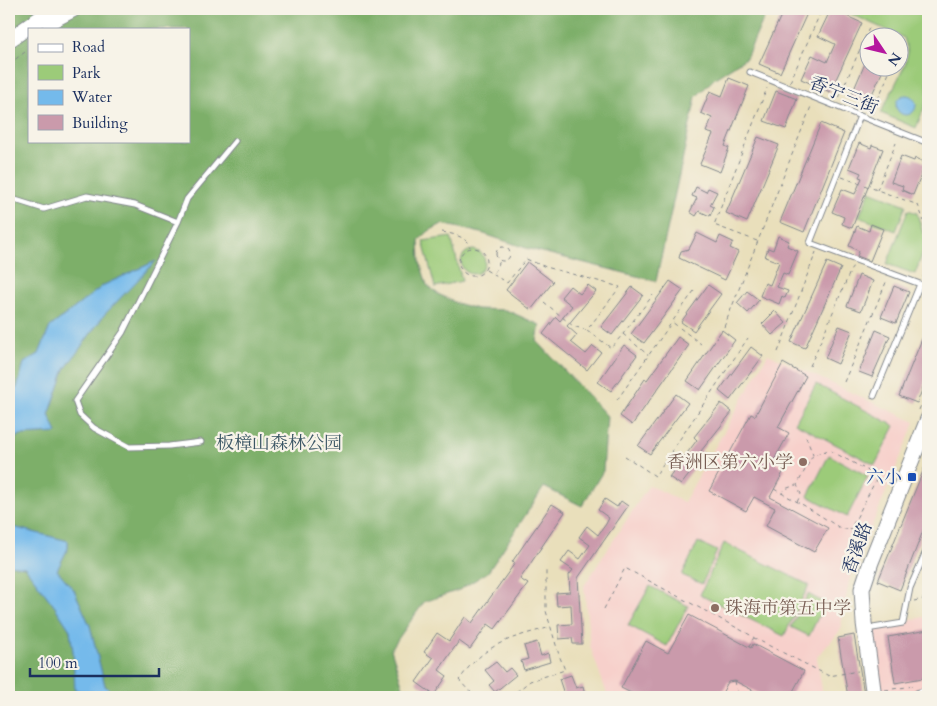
<svg xmlns="http://www.w3.org/2000/svg" width="937" height="706" viewBox="0 0 937 706" font-family="Cardo,'Noto Serif SC',serif">
<style>
.built{fill:#f7d0cb}
.green{fill:#9ccb79;stroke:#5c7d6c}
.forest{fill:#7daf69;stroke:#4c6f64;fill-rule:evenodd}
.water{fill:#74baeb;stroke:#4874a4}
.building{fill:#ca9aab}
.lines{fill:none;stroke-linecap:round;stroke-linejoin:round}
.lane-casing{stroke:#82878c;stroke-width:7}
.secondary-casing{stroke:#82878c;stroke-width:17}
.path{stroke:#82878c;stroke-width:1;stroke-dasharray:4 4;stroke-linecap:butt}
.lane{stroke:#fff;stroke-width:5}
.secondary{stroke:#fff;stroke-width:15}
.education-dot{fill:#8d6e63;stroke:#f7f3e8;stroke-width:2}
.transit-dot{fill:#1a4fb4;stroke:#f7f3e8;stroke-width:2}
.labels{text-anchor:middle;stroke-width:4.5;stroke-linejoin:round;paint-order:stroke}
.street-label{font-size:18px;fill:#1b2f5e;stroke:#f7f3e8}
.park-label{font-size:18px;fill:#3b5665;stroke:#f7f3e8}
.education-label{font-size:18px;fill:#785e54;stroke:#f7f3e8;text-anchor:end}
.transit-label{font-size:18px;fill:#164399;stroke:#f7f3e8;text-anchor:end}
</style>
<rect width="100%" height="100%" fill="#f7f3e8"/>
<filter id="ink" filterUnits="userSpaceOnUse"><feTurbulence type="fractalNoise" baseFrequency=".02" numOctaves="2"/><feDisplacementMap in="SourceGraphic" scale="10" xChannelSelector="R" yChannelSelector="G"/><feConvolveMatrix kernelMatrix="1 2 1 2 8 2 1 2 1" color-interpolation-filters="sRGB"/></filter>
<filter id="wash" filterUnits="userSpaceOnUse"><feTurbulence type="fractalNoise" baseFrequency=".0096" numOctaves="4" result="noise"/><feDisplacementMap in="SourceGraphic" scale="20" xChannelSelector="R" yChannelSelector="G"/><feGaussianBlur stdDeviation="1.12" result="paint"/><feColorMatrix in="noise" values="0 0 0 0 0 0 0 0 0 0 0 0 0 0 0 0 0 1.4 0 .05"/><feComposite in="paint" operator="in"/></filter>
<g filter="url(#wash)">
<rect width="100%" height="100%" fill="#e9dfbb"/>
<path class="built" d="M768,354l147,68 -66,159 -9,50 -23,26 6,40h-215l-18,-51 -6,-60 65,-101 35,17z
M928,616v80l-13,1h-41l-9,-67z"/>
<path class="green" d="M840,9h78l5,4 5,14v71l-12,30 -35,-15 24,-48 3,-13 -4,-14z
M870,191l36,14 -10,26 -37,-14z
M908,210l9,3 9,31 -11,30 -28,-10z
M451,237l11,44 -27,6 -12,-46z
M461 262a12 12 0 1 1 24 0a12 12 0 1 1-24 0Z
M816,384l79,42 -20,39 -80,-42z
M829,455l39,21 -21,41 -39,-21z
M698,542l19,9 -15,33 -20,-9z
M724,543l85,42 -25,51 -84,-41z
M650,586l38,20 -21,40 -39,-21z
M808,594l17,9 -16,33 -18,-9z"/>
<path class="forest" d="M9,9h759l-22,49 -31,20 -19,19 -40,184 -130,-33 -45,-15 -39,-9 -13,7 -10,9 1,22 7,23 11,9 18,9 21,6 29,1 34,15 -3,16 70,75 -4,55 -21,35 -38,-19 -56,85 -29,18 -35,12 -33,47 13,42 6,6h-292l-13,-11 -15,-60 -16,-36 -17,-20 11,-22v-7l-59,-15v-83l11,-8 37,-2 -8,-18 16,-46 39,-54 50,-53 -50,23 -54,42 -11,27 -15,9 -7,25 -8,5zM29,29h160v112h-160z
M9,565l16,2 30,40 15,23 3,21 20,41 9,5h-93z"/>
<path class="water" d="M896 105a10 10 0 1 1 20 0a10 10 0 1 1-20 0Z
M156,261l-52,54 -39,54 -16,46 8,18 -37,2 -11,8v-50l8,-5 7,-25 15,-9 11,-27 54,-42z
M9,526l59,15v7l-11,22 17,20 16,36 15,60 13,11h-16l-9,-5 -18,-2 -2,-39 -3,-21 -15,-23 -30,-40 -16,-2z"/>
<g id="blocks">
<path class="building" d="M784,9h25l-29,64 -21,-9z
M831,9l31,14 -32,69 -29,-13 11,-24 15,7 8,-18 -17,-8z
M879,30l18,8h-21z
M870,52v16h14l-16,35 -17,-7z
M729,78l20,8 -24,60 4,2 -9,24 -20,-8 13,-30 -7,-2 6,-14 -11,-5 9,-22 12,5z
M776,91l21,8 -11,30 -22,-8z
M821,123l23,10 -40,99 -24,-10z
M758,137l21,8 -32,77 -21,-9z
M859,143l12,5 1,-3 11,4 -31,79 -10,-4 2,-7 -12,-5 10,-23 13,5 7,-16 -3,-1 2,-4 -12,-5z
M901,156l13,5 1,-3 11,5 -13,32 -11,-5 1,-4 -12,-4z
M696,187l10,5 2,-4 9,4 -7,13 4,2 -4,9 -11,-5 -3,5 -6,-4 7,-14 -5,-2z
M871,224l12,5 -13,32 -13,-5 2,-5 -10,-5 8,-20 12,5z
M697,233l20,10 3,-7 13,6 -3,6 8,4 -13,28 -46,-22 2,-7 8,-2z
M778,236l11,5 -2,5 11,5 -10,24 -5,-2 -6,14 11,4 -3,7 -3,-2 -3,8 -19,-8 5,-13 5,2 9,-23 -14,-5 3,-9 5,2z
M527,262l26,20 -22,28 -25,-20z
M827,262l14,6 -36,80 -14,-6z
M859,275l14,6 -12,30 -14,-5z
M670,281l13,9 -39,53 -13,-9z
M588,285l8,6 -29,35 10,9 -6,7 15,12 7,-8 8,6 -14,18 -44,-36 13,-17 4,4 12,-15 -11,-9 9,-11 10,8z
M708,285l13,9 -27,37 -13,-9z
M894,286l15,6 -13,31 -15,-6z
M632,287l11,8 -31,40 -11,-8z
M747,291l12,9 -11,13 -11,-10z
M775,311l11,12 -14,12 -10,-11z
M928,324v51l-11,28 -18,-7z
M839,326l13,5 -14,33 -13,-6z
M722,330l13,10 -35,50 -13,-9z
M876,330l14,6 -18,41 -13,-5z
M678,337l11,8 -57,80 -12,-9 25,-37 2,1z
M624,345l13,10 -26,36 -13,-9z
M751,347l12,9 -33,44 -11,-9z
M783,363l23,13 -28,51 11,6 -16,29 12,7 -15,28 58,31 -14,24 -48,-26 9,-18 -21,-11 -8,14 -37,-20 42,-77 4,2z
M676,394l12,9 -38,51 -12,-8z
M721,403l11,9 -31,39 4,3 -24,31 -12,-8 28,-37 -3,-3z
M928,459v59l-28,72 -22,-9z
M605,499l12,8 4,-6 7,5 -50,72 4,66h-9l-1,-6 -13,1 -1,-14 14,-1 -1,-19 -14,1 -1,-13 14,-1 -1,-17 4,-5 -12,-8 8,-11 11,8 10,-14 -11,-8 8,-11 11,9 8,-11 3,-6 -11,-8z
M552,504l13,8 -45,67 8,5 -33,45 -7,-5 -18,25 -11,-8 -20,29 8,6 -13,19 -18,-13 17,-24 -9,-6 13,-19 12,8 16,-24 7,6 43,-60 -3,-1z
M689,615l62,33 2,-4 51,27 -14,26h-24l-31,-16 -7,1 -8,15h-81l-18,-9 25,-47 22,12z
M928,630v47l-33,6 -7,-46z
M854,635l10,59 -16,3 -10,-59z
M537,642l4,14 7,-3 2,9 -26,8 -3,-9 7,-2 -4,-13z
M496,662l9,10 5,-4 6,7 -21,17 -6,-7 5,-4 -9,-11z
M571,675l5,13 7,-2 2,8 -8,3h-12l-6,-18z"/>
</g>
</g>
<g filter="url(#ink)">
<use href="#blocks" fill-opacity="0" stroke="#82878c" stroke-width="1"/>
<g class="lines">
<g class="lane-casing">
<path id="lane" d="M750,72l178,71
M860,116l-50,127 110,41 -46,112
M9,198l35,11 43,-13 48,9 43,17 -55,110 -48,69 5,14 14,13 35,19 40,-1 32,-4
M178,222l9,-23 48,-58
M867,629l36,-6 7,-35 18,-41"/>
</g>
<g class="secondary-casing">
<path id="secondary" d="M49,22l25,-13
M9,40l33,-23 15,-8
M874,697l-10,-74 -2,-34 9,-27 57,-143
M920,697l8,-1"/>
</g>
<path class="path" d="M84,15l17,-6
M900,47v-2
M9,64l20,-15
M790,82l32,-73
M839,98l30,-70
M872,114l19,-46
M842,177l76,28 10,27
M877,190l19,-47
M442,232c11,2 24,4 28,15
M757,241l-43,-16 53,-137
M496 254a7 7 0 1 1 14 0a7 7 0 1 1-14 0Z
M459 262a14 14 0 1 1 28 0a14 14 0 1 1-28 0Z
M486,270l21,13 19,-24 20,8 74,20 -33,43 24,18 12,-14 25,21
M494,273l6,-12
M923,277l5,-13
M694,291l-22,31 29,22
M544,302l29,24 13,4
M724,327l88,-223
M623,334l30,-39
M778,352l38,-100
M810,366l43,-101
M844,382l43,-102
M617,400l55,-78
M919,410l9,-22
M806,437l7,18
M625,456l30,20 93,-138
M774,489l31,17 35,22 16,3 11,4
M782,494l3,-5 11,-4
M797,502l4,-8 -4,-9 16,-30 16,-5 49,26 -28,54
M914,601l14,-3
M604,609l21,-41 129,69 -5,10
M754,638l75,38 29,-5
M735,681l3,16
M885,690l29,-4
M479,697l-10,-6 -10,-11c5,-6 9,-13 15,-18 21,-22 48,-27 77,-35
M510,697l20,-16 35,-11 -6,-15 -13,-44v-40"/>
<use href="#lane" class="lane"/>
<use href="#secondary" class="secondary"/>
</g>
</g>
<g class="education-dot">
<circle cx="803" cy="462" r="5"/>
<circle cx="715" cy="608" r="5"/>
</g>
<rect class="transit-dot" x="907" y="472" width="10" height="10" rx="2.5"/>
<g class="labels">
<g class="street-label">
<text transform="translate(844 95) rotate(22)" y="6">香宁三街</text>
<text transform="translate(857 548) rotate(-70)" y="6">香溪路</text>
</g>
<g class="park-label">
<text x="279" y="449">板樟山森林公园</text>
</g>
<g class="education-label">
<text x="793" y="468">香洲区第六小学</text>
<text x="725" y="614" text-anchor="start">珠海市第五中学</text>
</g>
<g class="transit-label">
<text x="902" y="483">六小</text>
</g>
</g>
<rect width="937" height="706" fill="none" stroke="#f7f3e8" stroke-width="30"/>
<rect x="28" y="28" width="162" height="115" fill="#f7f3e8" stroke="#9fa5b1"/>
<rect x="38" y="44" width="25" height="8" fill="#ffffff" stroke="#9fa5b1"/>
<text x="72" y="52" font-size="15" fill="#1b2f5e">Road</text>
<rect x="38" y="65" width="25" height="15" fill="#9ccb79" stroke="#9fa5b1"/>
<text x="72" y="78" font-size="15" fill="#1b2f5e">Park</text>
<rect x="38" y="90" width="25" height="15" fill="#74baeb" stroke="#9fa5b1"/>
<text x="72" y="102" font-size="15" fill="#1b2f5e">Water</text>
<rect x="38" y="115" width="25" height="15" fill="#ca9aab" stroke="#9fa5b1"/>
<text x="72" y="128" font-size="15" fill="#1b2f5e">Building</text>
<g transform="translate(884 52) rotate(125)"><circle r="24" fill="#f7f3e8" stroke="#9fa5b1"/>
<path d="M0-4L9 19L0 12L-9 19Z" fill="#b5179e"/>
<text y="-8" font-size="14" font-weight="bold" text-anchor="middle" fill="#1b2f5e">N</text>
</g>
<path d="M30 668v8h129v-8" fill="none" stroke="#1b2f5e" stroke-width="2.5"/>
<text x="38" y="668" font-size="15" fill="#1b2f5e" stroke="#f7f3e8" stroke-width="4" paint-order="stroke">100 m</text>
</svg>
